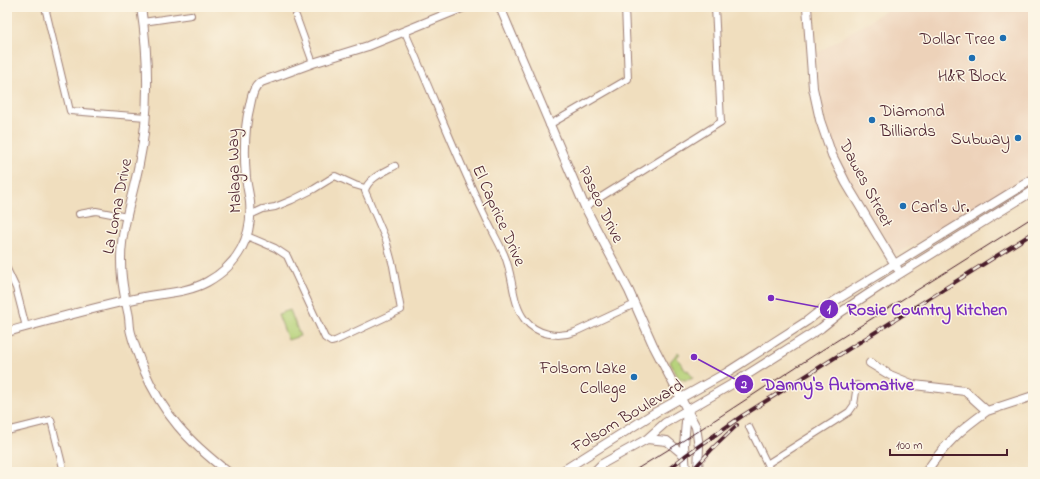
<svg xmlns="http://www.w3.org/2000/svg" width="1040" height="479" viewBox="0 0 1040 479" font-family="'Indie Flower',sans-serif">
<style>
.built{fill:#edd2b9}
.green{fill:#b3d076;stroke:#7e7850}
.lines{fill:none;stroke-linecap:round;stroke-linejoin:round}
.street-casing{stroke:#9d7e74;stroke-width:8}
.secondary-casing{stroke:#9d7e74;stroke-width:10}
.street{stroke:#fff;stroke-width:6}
.secondary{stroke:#fff;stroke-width:8}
.tram{stroke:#4a1f2b;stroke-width:1}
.rail-casing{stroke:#4a1f2b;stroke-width:4}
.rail{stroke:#fcf5e5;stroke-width:2.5;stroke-dasharray:8;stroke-linecap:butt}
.poi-dot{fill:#1f6fb2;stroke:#fcf5e5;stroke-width:1.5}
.labels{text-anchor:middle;stroke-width:3;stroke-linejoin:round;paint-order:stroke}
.poi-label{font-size:17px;fill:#4a1f2b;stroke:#fcf5e5;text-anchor:end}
.street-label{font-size:17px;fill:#4a1f2b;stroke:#fcf5e5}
.leader{fill:none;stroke:#7b2cbf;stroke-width:1.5}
.callout-dot{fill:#7b2cbf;stroke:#fcf5e5;stroke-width:1.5}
.mark-label{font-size:12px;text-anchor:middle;font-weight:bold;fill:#fff}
.callout-label{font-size:18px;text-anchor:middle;font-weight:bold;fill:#7b2cbf;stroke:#fcf5e5;stroke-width:3;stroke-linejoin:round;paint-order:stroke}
</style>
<rect width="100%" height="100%" fill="#fcf5e5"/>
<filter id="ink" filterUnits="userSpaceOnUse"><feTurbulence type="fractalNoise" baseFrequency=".025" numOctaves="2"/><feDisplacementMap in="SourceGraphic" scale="8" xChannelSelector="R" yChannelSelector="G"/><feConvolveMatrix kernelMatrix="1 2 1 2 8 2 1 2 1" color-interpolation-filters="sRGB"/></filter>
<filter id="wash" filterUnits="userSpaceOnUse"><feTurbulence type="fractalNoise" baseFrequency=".012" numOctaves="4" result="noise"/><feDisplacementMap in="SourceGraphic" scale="16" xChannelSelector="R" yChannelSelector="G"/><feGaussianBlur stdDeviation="0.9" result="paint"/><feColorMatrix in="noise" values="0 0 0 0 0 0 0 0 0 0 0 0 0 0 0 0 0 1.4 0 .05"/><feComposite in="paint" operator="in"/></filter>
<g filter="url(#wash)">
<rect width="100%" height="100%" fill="#f0debe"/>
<path class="built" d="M892,7h141v165l-75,48 -63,35 -41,-66 -16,-32 -14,-43 -6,-35 -2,-25z"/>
<path class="green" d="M290,310l10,26 -12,4 -10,-26z
M678,352l2,2 -3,2v2l9,13 2,-1 5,8c-14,7 -17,-5 -23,-16z"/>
</g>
<g filter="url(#ink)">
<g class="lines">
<g class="street-casing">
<path id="street" d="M45,7l25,104 76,6
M296,16l17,47
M143,22l48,-7
M405,32c27,61 51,124 80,184 6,13 13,25 19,38 10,22 7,48 21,66 12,15 33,18 50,12l60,-28
M549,125l79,-46 -3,-72
M585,207l136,-85 -6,-115
M79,214l17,-3 31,6
M250,215l13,-6 12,-2 17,-7 22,-11 21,-13 20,9 10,3
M247,236l28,12 12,8 38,82 6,4 4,-1 66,-31 -8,-44 -7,-26 -21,-49c2,-12 19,-19 30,-25
M7,269l9,19 10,39
M749,427l22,45
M7,431l44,-11 13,52
M767,464l82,-52 5,-7 3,-20"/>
</g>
<g class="secondary-casing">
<path id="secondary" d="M141,7c8,52 9,105 -2,157 -5,26 -14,52 -17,79 -3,24 1,46 6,69 2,7 1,15 3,21 3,12 8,24 12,35 20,47 45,73 85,104
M500,7l85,200 44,84 24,54 43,82 3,19 -1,26
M807,7l6,81 7,32 12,35 14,28 51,85
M7,332c44,-12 88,-25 132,-34 23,-5 48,-5 68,-16 31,-17 46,-45 43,-80 -1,-8 -3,-16 -4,-24 -2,-24 -2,-49 4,-73 2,-9 3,-17 11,-23l52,-19 55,-17 96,-39
M870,363l20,12 24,10 51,6 22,20 46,-15
M647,439l20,2 18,15
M561,472l95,-60 70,-39 81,-52 18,-14 208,-128
M594,472l8,-8 45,-25 18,-16 69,-40 87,-55 20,-16 47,-31 145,-90
M686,472l-2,-27 3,-35
M926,472c19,-28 34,-42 61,-61"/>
</g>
<use href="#street" class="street"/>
<use href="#secondary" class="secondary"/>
<path class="tram" d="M632,472l52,-32 138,-90 211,-133"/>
<g class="rail-casing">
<path id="rail" d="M665,472l20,-16 57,-40 291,-183
M691,472l22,-24 24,-23"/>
</g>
<use href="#rail" class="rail"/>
</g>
</g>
<g class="poi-dot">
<circle cx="1003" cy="38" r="4"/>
<circle cx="972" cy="58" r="4"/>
<circle cx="872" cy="120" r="4"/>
<circle cx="1018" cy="138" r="4"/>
<circle cx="903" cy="206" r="4"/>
<circle cx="634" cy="377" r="4"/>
</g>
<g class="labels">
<g class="poi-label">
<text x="995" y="44">Dollar Tree</text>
<text x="972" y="81" text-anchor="middle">H&amp;R Block</text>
<text x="880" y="116" text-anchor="start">Diamond<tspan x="880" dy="20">Billiards</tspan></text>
<text x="1010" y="144">Subway</text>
<text x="911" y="212" text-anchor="start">Carl's Jr.</text>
<text x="626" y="373">Folsom Lake<tspan x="626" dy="20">College</tspan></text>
</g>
<g class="street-label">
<text transform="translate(233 171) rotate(-92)" y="6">Malaga Way</text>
<text transform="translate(867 183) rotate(62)" y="6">Dawes Street</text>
<text transform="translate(602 204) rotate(64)" y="6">Paseo Drive</text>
<text transform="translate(116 206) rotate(-79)" y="6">La Loma Drive</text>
<text transform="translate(500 215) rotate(66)" y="6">El Caprice Drive</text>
<text transform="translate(627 415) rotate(-31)" y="6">Folsom Boulevard</text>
</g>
</g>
<path class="leader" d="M771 298L829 309M694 357L744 384"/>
<g class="callout-dot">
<circle cx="771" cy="298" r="4"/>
<circle cx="694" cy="357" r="4"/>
<circle cx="829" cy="309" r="10"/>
<circle cx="744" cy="384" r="10"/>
</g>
<g class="mark-label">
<text x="829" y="313">1</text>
<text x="744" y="388">2</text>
</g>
<g class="callout-label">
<text x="927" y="315">Rosie Country Kitchen</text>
<text x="838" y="390">Danny's Automative</text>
</g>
<rect width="1040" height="479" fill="none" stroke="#fcf5e5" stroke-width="24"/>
<path d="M890 449v6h117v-6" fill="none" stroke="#4a1f2b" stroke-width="2"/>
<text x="896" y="449" font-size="12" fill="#4a1f2b" stroke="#fcf5e5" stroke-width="3" paint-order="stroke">100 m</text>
</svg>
